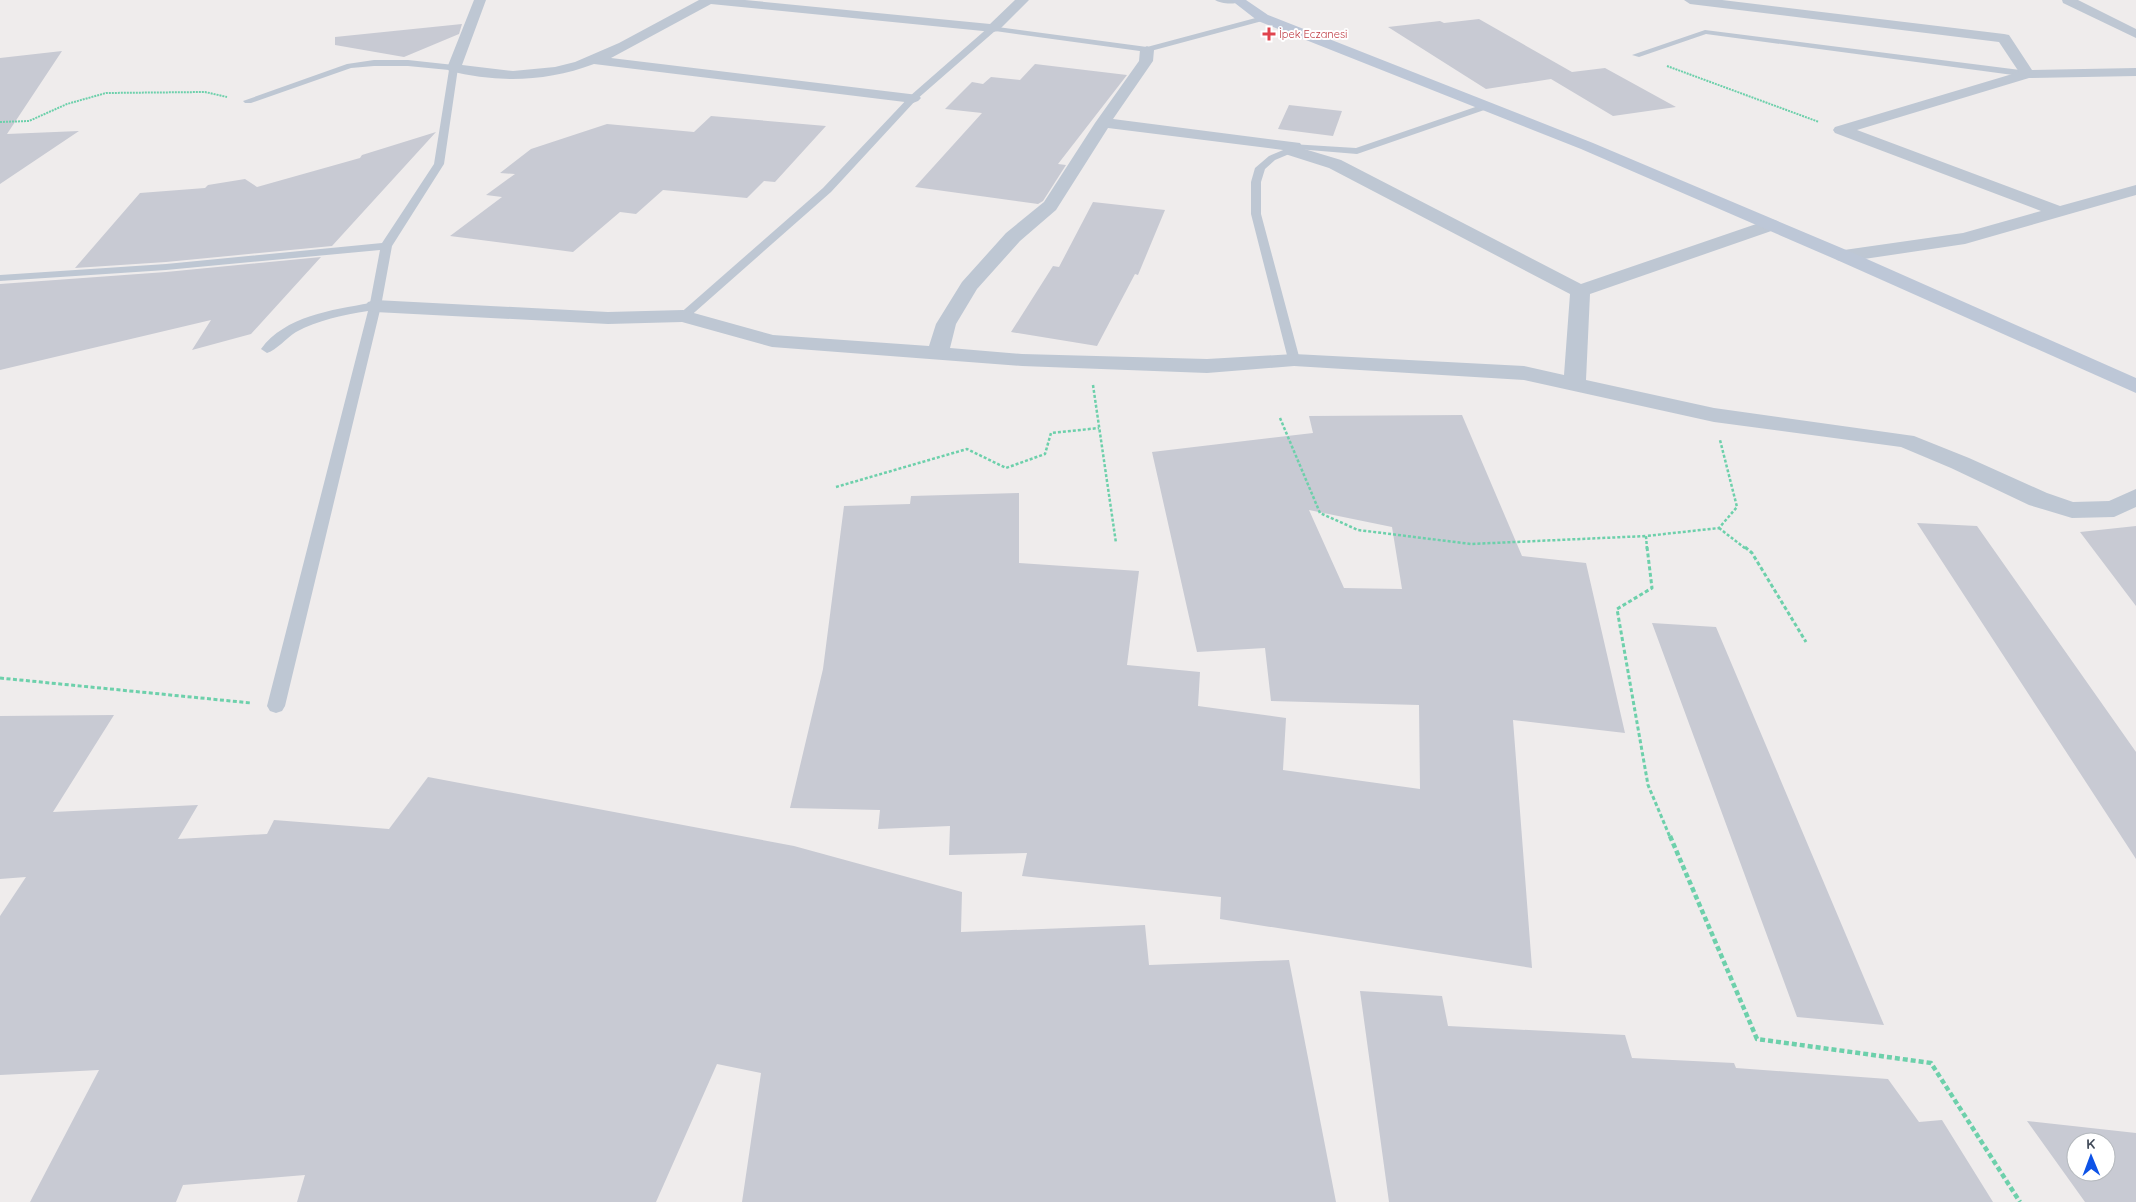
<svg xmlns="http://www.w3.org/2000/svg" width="2136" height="1202" viewBox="0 0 2136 1202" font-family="Quicksand,sans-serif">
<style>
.building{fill:#c8cad3;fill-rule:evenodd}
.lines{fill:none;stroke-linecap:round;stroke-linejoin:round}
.path-far3{stroke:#6dd0ab;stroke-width:2;stroke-dasharray:2 1;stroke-linecap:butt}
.path-far2{stroke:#6dd0ab;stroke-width:2.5;stroke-dasharray:3 2;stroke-linecap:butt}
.path-far1{stroke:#6dd0ab;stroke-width:3;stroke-dasharray:4 2.5;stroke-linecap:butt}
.path{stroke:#6dd0ab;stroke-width:4.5;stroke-dasharray:5 3;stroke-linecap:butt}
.lane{fill:#bec7d3;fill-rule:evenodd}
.street{fill:#bec7d3;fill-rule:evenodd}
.secondary{fill:#bdc7d7;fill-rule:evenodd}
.health-dot{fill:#e0444e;stroke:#fff;stroke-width:2}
.labels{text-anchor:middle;stroke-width:4;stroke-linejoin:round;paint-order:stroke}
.far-health-label{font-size:11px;fill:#be3a42;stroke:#fff;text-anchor:start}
</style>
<rect width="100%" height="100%" fill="#efecec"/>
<path class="building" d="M1479,19l93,53 33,-4 71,39 -63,9 -62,-37 -65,10 -98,-62 52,-6 4,2z
M462,24l-3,10 -55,23 -69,-12v-8z
M62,51l-55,83 72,-3 -79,53v-126z
M1035,64l92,11 -69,89 8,1 -23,36 -5,3 -123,-17 67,-74 -37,-4 27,-27 11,2 8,-7 29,3z
M1289,105l53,6 -9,25 -55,-7z
M711,116l115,10 -51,56 -11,-1 -17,17 -84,-8 -27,24 -16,-2 -47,40 -123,-16 52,-39 -16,-2 29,-21 -15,-1 31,-24 76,-25 87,8z
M436,132l-104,114 -166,16 -91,6 65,-75 65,-5 3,-3 37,-6 12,8 103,-29 2,-3z
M1093,202l72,8 -27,65 -3,-1 -38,72 -86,-14 42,-66 6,1z
M321,257l-70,77 -59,16 19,-30 -211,50v-86l166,-12z
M1462,415l60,141 64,7 39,170 -112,-13 19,248 -312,-49 1,-22 -199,-21 5,-23 -78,2 1,-29 -72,3 2,-19 -90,-2 33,-139 21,-163 66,-2 1,-8 108,-3v70l120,8 -12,94 73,7 -2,34 88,12 -3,52 137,19 -1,-84 -148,-4 -6,-53 -68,4 -45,-200 161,-19 -4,-17zM1309,510l83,17 10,62 -58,-1z
M1917,523l60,3 159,226v107z
M2136,526v80l-56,-74z
M1652,623l64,4 168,398 -87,-8z
M114,715l-61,97 145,-7 -20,34 89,-5 7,-14 115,9 39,-52 366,69 168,46 -1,40 184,-7 4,40 140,-5 47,242h-594l19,-129 -44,-9 -61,138h-359l8,-27 -122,10 -7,17h-146l69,-132 -99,5v-159l26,-39 -26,2v-163z
M1360,991l82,5 6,30 177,9 7,23 102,5 2,5 152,11 31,43 23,-2 51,82h-604z
M2027,1121l109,12v69h-51zM2076,1142h30v30h-30z"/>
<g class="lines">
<path class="path-far3" d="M1667,66l152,56
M0,122l29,-1 38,-17 39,-11 99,-1 22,5"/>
<path class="path-far2" d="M1093,385l23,158
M1280,418l40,95 38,17 113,14 175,-8
M836,487l131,-38 39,19 39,-14 6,-21 48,-5
M1719,528l27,21
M1647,549l-1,-13 73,-8 18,-21 -17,-67"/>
<path class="path-far1" d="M1647,547l5,41 -35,21 31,176 22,52
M1745,547l7,6 54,89
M0,678l251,25"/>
<path class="path" d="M1670,836l87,203 174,24 89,139"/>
<path class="lane" d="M1215,0h25l1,1c-6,4 -20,3 -26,-1z
M1263,16l4,2 -1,2 -119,32 -152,-21 -79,69 -85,92 -144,127 -4,1 -6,-4 146,-128 87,-92 80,-70 157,21z
M1705,30l323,41 4,3 -4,3 -322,-43 -67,23 -7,-2z
M374,60h34l46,5 4,3 -14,96 -52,82 -11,60 -96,400 -3,5 -6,2 -6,-2 -3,-5 101,-395c-25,4 -50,9 -72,21 -10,6 -19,18 -29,21l-6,-4c24,-33 71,-39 109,-46l10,-53 -214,20 -166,11v-6l166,-11 216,-21 52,-79 15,-94 -41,-4h-34l-23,2 -100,35h-6l-2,-2 104,-37z
M1487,103l5,3 -2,2 -133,46 -60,-5 -3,3 -19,8 -10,9 -4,13v32l39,146 -6,4 -5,-1 -38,-149v-32l4,-14 14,-12 19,-8 3,-4 65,4z"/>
<path class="street" d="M474,0h12l-24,65 51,6 42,-4 20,-5 44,-19 80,-43h46l245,24 25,-24h14l-31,31 -5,1 -282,-28 -100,54 307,37 3,3 -3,3 -5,2 -319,-39c-48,18 -96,19 -145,7l-2,-3z
M1684,0h38l282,34 5,1 23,35 104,-2v8l-107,2 -172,52 203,76 76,-21v10l-171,49 -121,18 -7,-2 -3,-4 3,-4 7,-2 119,-17 78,-22 -206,-78 -2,-3 2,-3 184,-55 -20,-30 -309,-38z
M2062,0h16l58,29v9l-73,-35z
M1147,46l7,4 -1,11 -40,58 187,24 2,3 -1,2 40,12 240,124 184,-63 6,-2 6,2 3,4 -3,4 -187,65 -4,86 128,28 200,28 55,22 78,35 26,9 36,-1 27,-12v18l-22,10 -42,1 -43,-13 -78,-37 -50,-21 -187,-25 -190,-42 -230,-14 -87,7 -185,-7 -250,-19 -90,-25 -74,2 -233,-12 -7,-2 -3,-4 3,-4 7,-2 233,12 75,-2 90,25 156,11 7,-22 26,-42 44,-49 38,-31 51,-79 44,-62 1,-11zM1108,128l175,22 2,4 44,14 241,126 -6,81 -40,-9 -230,-12 -87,5 -185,-5 -72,-6 6,-24 21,-35 43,-48 36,-31z"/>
<path class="secondary" d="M1231,0h15l22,15 325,128 258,109 285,126v15l-299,-133 -256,-111 -323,-128z"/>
</g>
<path class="health-dot" d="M1266.5 26.5h5v5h5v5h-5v5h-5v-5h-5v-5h5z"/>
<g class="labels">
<g class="far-health-label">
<text x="1279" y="38">İpek Eczanesi</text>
</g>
</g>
<g transform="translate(2091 1157) rotate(359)"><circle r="24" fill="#ffffff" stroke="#b4b8bd"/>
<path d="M0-4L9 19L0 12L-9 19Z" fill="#0e53e7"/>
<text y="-8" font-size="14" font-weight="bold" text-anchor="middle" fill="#444d5b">K</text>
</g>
</svg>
